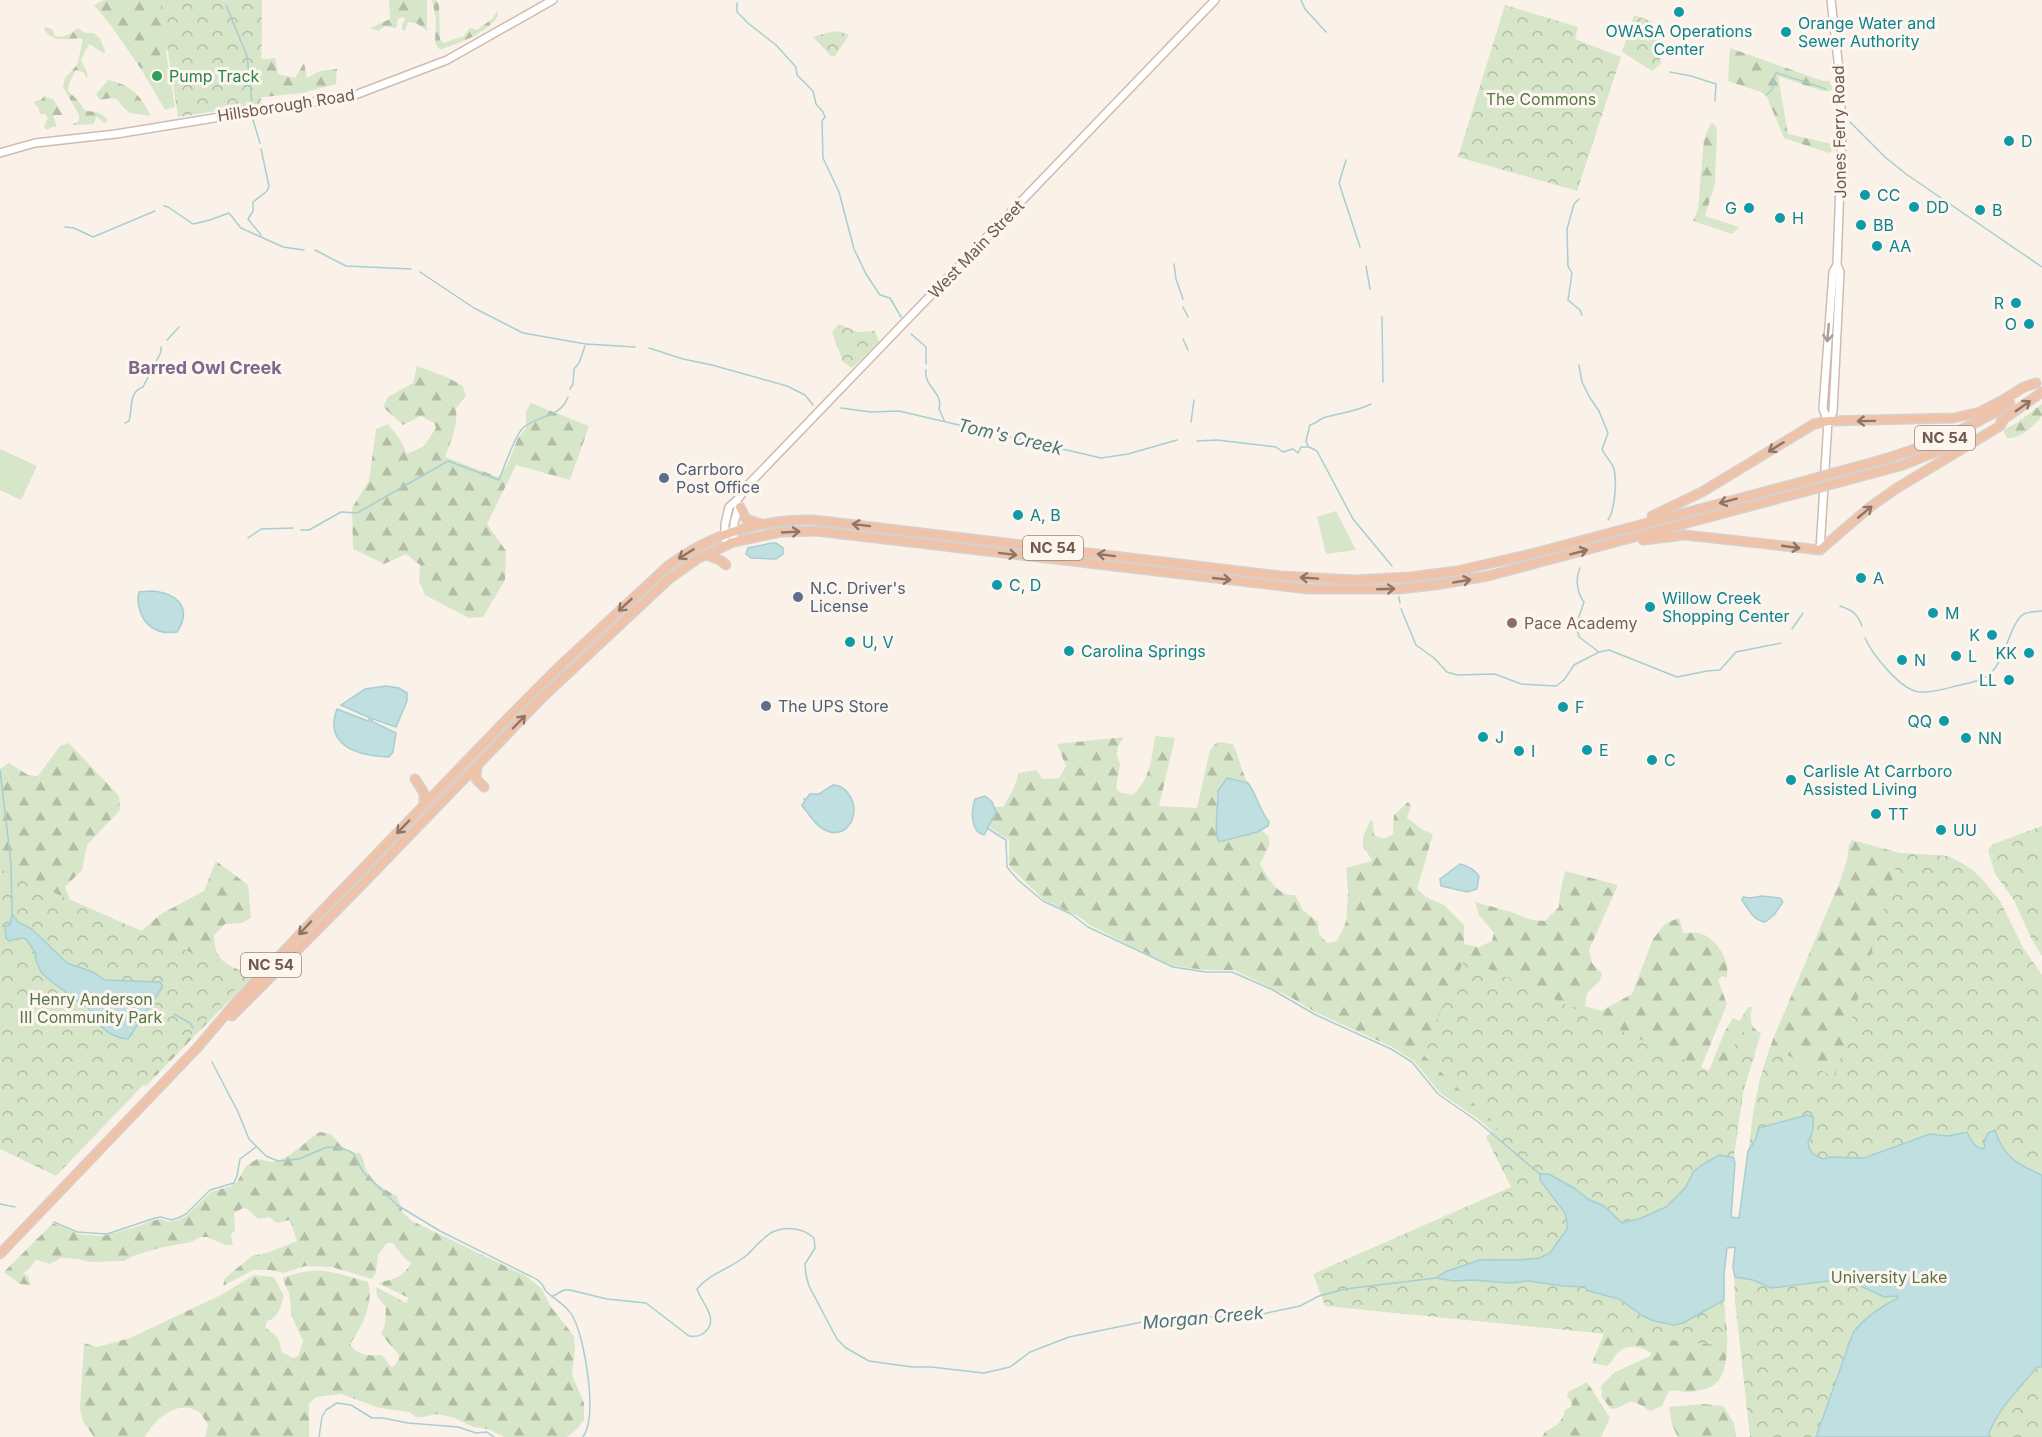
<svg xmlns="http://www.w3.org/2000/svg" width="2042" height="1437" viewBox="0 0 2042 1437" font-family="Inter,sans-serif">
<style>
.green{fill:#d7e6c9}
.forest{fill:url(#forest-firs)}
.park{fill:url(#park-crowns)}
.water{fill:#c0dfe1;stroke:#a7ced1;stroke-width:1.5}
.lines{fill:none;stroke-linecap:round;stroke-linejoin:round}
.stream{stroke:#a7ced1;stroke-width:1.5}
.secondary-casing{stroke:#cfbcb1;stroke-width:10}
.trunk-casing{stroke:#d7d1ce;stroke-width:11}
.secondary{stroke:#fff;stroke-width:7}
.trunk{stroke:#eec3a9;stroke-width:8}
.trunk-bridge-casing{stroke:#d7d1ce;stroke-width:11;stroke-linecap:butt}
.trunk-bridge{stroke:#eec3a9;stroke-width:8}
.oneway{stroke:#aa9b96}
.oneway2{stroke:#907466}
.culture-dot{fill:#0f9aa8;stroke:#fdf6ef;stroke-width:2}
.leisure-dot{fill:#2e9e5b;stroke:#fdf6ef;stroke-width:2}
.service-dot{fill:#5c6f8a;stroke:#fdf6ef;stroke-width:2}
.education-dot{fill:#8d6e63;stroke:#fdf6ef;stroke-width:2}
.labels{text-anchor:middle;stroke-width:6;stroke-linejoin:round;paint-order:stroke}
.shield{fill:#fdf6ef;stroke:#9b8880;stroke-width:1.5}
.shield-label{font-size:15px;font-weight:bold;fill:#715950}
.culture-label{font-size:16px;fill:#0d838f;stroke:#fdf6ef;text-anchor:start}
.leisure-label{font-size:16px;fill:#27864d;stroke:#fdf6ef;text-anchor:start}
.park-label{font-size:16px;fill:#5a754a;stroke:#fdf6ef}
.street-label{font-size:16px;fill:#715950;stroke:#fdf6ef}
.service-label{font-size:16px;fill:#4e5e75;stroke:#fdf6ef;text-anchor:start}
.education-label{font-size:16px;fill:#785e54;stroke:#fdf6ef;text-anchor:start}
.neighbourhood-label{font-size:18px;font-weight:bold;fill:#7d688c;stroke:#fdf6ef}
.water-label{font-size:18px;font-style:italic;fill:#49767b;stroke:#fdf6ef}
</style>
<defs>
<pattern id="forest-firs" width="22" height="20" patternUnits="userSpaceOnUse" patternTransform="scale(1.5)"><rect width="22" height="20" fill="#d7e6c9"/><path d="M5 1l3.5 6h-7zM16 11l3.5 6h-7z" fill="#b3bda6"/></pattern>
<pattern id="park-crowns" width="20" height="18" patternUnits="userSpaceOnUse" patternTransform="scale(1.5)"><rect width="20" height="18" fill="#d7e6c9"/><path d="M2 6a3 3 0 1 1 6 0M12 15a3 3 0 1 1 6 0" fill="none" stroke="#b3bda6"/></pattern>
</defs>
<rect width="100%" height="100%" fill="#faf2e9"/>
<path class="green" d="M166,51l9,56 -10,3 -24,-41z
M0,449l37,17 -16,34 -21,-10z
M1336,511l20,39 -30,4 -9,-37z"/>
<path class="forest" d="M104,0h62l12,42 -37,27 -29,-42 -18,-22z
M389,0h38v31l-11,-8 -8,-1 -3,9 -3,-1v-5l3,-6 -2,-2 -5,2 -2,9 -11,-2 -7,5 -8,-3 20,-9z
M432,0h4l3,5 1,35 4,3 16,-6 2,1 8,-10 7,2 15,-11 5,-8 1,5c-13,19 -38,26 -58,34l-5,-7 1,-24z
M45,27l7,2 3,7c8,3 17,-3 23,-8l7,5h9l6,6 5,11v3c-5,0 -10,-7 -16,-9l-8,16c2,6 8,12 6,18l-4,-6 -7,-2c-17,29 -2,18 8,40 12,3 15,0 24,10l-4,3 -8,-7 -2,8 -20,1 -1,-1 6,-3v-6l-16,-28 2,-9 12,-13 6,-25 -3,-2c-15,1 -25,5 -36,-8z
M1730,48l93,33h6l4,8 -3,2h-8l-44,-15 10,58 44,10 1,6 -4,3 -45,-15 -17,-41 -6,-5 -33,-11z
M275,58l3,16 17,4 9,-15 3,15 13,-7 17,-2 -1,15 -34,9 -47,5v-38z
M108,80c24,5 32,15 43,36l-21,-3c-16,-12 -7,-18 -30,-13l-4,-6z
M45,95l3,3 5,1 10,16h-10l4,12h-5l-6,3 -2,-4 4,-8 -3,-4h-5l-2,-7 -5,-5 8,-2z
M1711,123l3,1 3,5 -2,55 -10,32 34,11 -7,7 -39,-13 5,-12 6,-70z
M417,366l30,11 16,9 3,10 -10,12c2,18 -5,33 -11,49l53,20 9,-11 11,-28 8,-10v-17l5,-8 58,23 -19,54 -54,-15 -29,59 19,27 -1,29 -22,37 -14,1 -44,-23 -6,-14 1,-16 -14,-11 -22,10 -31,-15 -1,-41 17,-27 7,-52 12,-5 13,17 6,13 17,-8 12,-18 -2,-5 -13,-7 -18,9 -20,-18 5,-10 25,-14z
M2042,404v12c-8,10 -21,23 -35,22l-3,-6 1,-3 10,-5z
M1155,736l20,2 -16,68 38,2 13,-58 7,-8 16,2c6,13 8,27 15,39 -13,-3 -22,-4 -30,8l1,13 -3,30 19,4 27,-8 6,6 2,8 -10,20c8,13 17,33 35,31l8,15 15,12 1,12 8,9 10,-2 9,-19 2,-30 -2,-24 26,-7c-2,-5 -5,-8 -8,-13 -4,-9 3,-20 7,-29l2,4 1,12c7,4 13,4 19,-1l1,-19 14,-13 3,4 -4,12 16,12 10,4 -16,55 9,8 18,8 20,20v19l15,3 13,-6 2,-8 -15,-18 -4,-13 36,10 21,8 13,1 14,-14 1,-13 5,-23 53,14 -29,65 3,13 10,11 -3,8 -12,11 -2,13 16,5 31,-17 21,-55 13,-16 13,-5 4,15c6,0 14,-1 19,1 15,5 30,29 24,44l-4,-2 -4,4 9,24 -88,215 -141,-83 -20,-17 -38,-26 -26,-32 -22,-14 -77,-35 -23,-14 -58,-28h-28l-33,-4 -44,-21 -41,-21 -8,-7 -36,-17 -32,-31 -3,-4v-25l-20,-13 7,-15 -2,-5h9l10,-17 6,-17 17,-3 7,9 16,-1 7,-12 -9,-22 67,-7 -6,9 -1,9 3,9 -4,25 5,4 12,2c17,-16 19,-37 22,-59z
M69,743l50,53 1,14 -33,35 -5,25 -17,17 8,21 52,37 36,-31 43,-23 12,-30 32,24 3,33 -9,5 -17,1 -11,11c1,29 14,29 36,40l1,3 -105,108 -7,-2 -139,-73v-242l9,-6 19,12 10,1 22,-30z
M1852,840l48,13 46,3 19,9 16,13 19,23 23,47 19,27 -287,166 -7,10 12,-72 13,-40 67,-158 7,-21 2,-15z
M1748,1007h4c-2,12 -3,20 9,26l-18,60 -9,63 -82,57 72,-180 9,-15 7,3z
M320,1132l11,2 16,18 13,1c5,8 3,11 7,18 5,11 19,20 30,25l6,17 9,8 114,55 15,12 10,19 23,29 1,13 -3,26 12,28v17l-6,8 -11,9h-63l-16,-8 -15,-2 -18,-9 -18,-4 -14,3h-7l-7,-5 -29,-4 -39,-14 -25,3 -7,7v33h-104l3,-12c-2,-3 -5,-9 -8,-12 -21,-16 -46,7 -55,24h-51l-11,-16 -3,-13 4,-65 13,4 33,-9 91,-43 33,-20 20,2 10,19c-4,11 -5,22 -17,25l-2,6 13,11 4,14 11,6 5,-2 5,-15 -11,-24 -3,-24 -6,-13 1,-3c36,-12 50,-5 84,5 6,23 -6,44 -18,62 8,12 19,12 32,11l10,13 6,-7 1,-6 -18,-21 4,-10 1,-17 -9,-11 -1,-9 30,16 3,-5 -31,-15c17,-5 24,-4 33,-20 -8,-5 -12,-12 -18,-20h-6l-9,12 -2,18 -4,6 -40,-12 -27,-1 -21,7 -14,-3h-17l-30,16 2,-8 27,-22 15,-3 30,-12 -7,-21 -13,3 -8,-6 -11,2 -11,-10 -4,-1 -9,5 1,17 -4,5 2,10h-7l-19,-8h-6l-10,5 -32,6 -26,8 -9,5 -35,1 -10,-3 -18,-1 -11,6 -14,-4 -7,9 -6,4 5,3 3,9 -11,-1 -16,-12 49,-49 25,11 25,2 36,-10 11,-5 11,-2 8,3 9,-2 8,-4 25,-24 20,-6 6,-4 9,-16 11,-7c4,0 10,3 14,3 17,-1 34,-21 49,-30z
M1724,1300c2,24 12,81 -18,89 -6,1 -13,3 -19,3 -7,0 -11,-3 -18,-1l-7,15 -11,5c-6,-2 -13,-10 -20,-9 -7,1 -11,7 -20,7l-9,-12 -1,-11 14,-14 35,-16 1,-3c-10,-7 -25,-10 -34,1 -4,4 -5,8 -10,12l-15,-3 14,-35 110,-24z
M1587,1382l23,36 -9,19h-59l3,-5c11,-6 17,-9 20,-22l6,-3 1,-4 -5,-7 1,-4z
M1703,1404l20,2 11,17 2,14h-58l-6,-12 -3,-18z"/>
<path class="park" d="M160,0h102l-1,104 -83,13z
M1505,5l73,22 -3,12 46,18 -44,134 -119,-34z
M1634,15l19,7 8,42 -9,7 -30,-19z
M838,31l11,4 -14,21h-4l-18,-19 13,-4z
M839,324l19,8 17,-1 4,11 -27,26 -9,-6 -11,-30z
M2042,826v130l-11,-18 -17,-38 -19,-26 -7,-24 5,-6z
M1900,853l48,3 17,9 10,7 25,29 23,47 19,27v462h-292l-15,-136 -1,-25 19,-163 7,-34 10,-32 65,30z
M0,869l247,108 -191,199 -56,-27z
M1465,958l255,118 22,-45 16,10 -11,35 -7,30 -19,156v34l6,50 -402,-40 -12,-32 198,-87 -25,-50 12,-10 -83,-80 8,3z"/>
<path class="water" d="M772,543h4l7,5v6l-7,5 -25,-1 -5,-4 2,-6z
M152,591c25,2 41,17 25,41 -19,3 -34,-6 -38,-25 -1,-6 -2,-9 0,-15z
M386,686l13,2 8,5v8l-11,26 -23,-8 -2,2 25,12 -3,19 -4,5c-29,-1 -66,-10 -52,-48l31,12 2,-3 -29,-13 24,-16z
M1227,778l21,5c9,12 11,26 21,39l-1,4 -11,6 -38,10c-6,-11 0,-37 -1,-51z
M833,785c7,0 11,3 15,8 19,25 -11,61 -38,23 -3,-5 -6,-6 -8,-11l3,-4 -1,-2h2l4,-5h9z
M985,796l7,6 4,10 -12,23c-14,-3 -13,-25 -9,-36z
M1460,864c8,2 14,5 19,12l-2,13 -10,3 -26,-6 -1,-7z
M1762,896l18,2 3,4 -9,13 -9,7c-12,-2 -17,-13 -23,-22l1,-3 7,1z
M12,914l6,8 14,7 35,34 26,9 12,8 55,2 2,3v3l-34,51c-24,-2 -33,-19 -43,-37l-5,1 -33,-25 -6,-6 -6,-14 1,-4 -10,-15 -5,-1 -12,3 -3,-3 -1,-12 5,-1z
M1807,1115l6,2c1,10 0,16 -5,25l1,6 4,6 10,5 8,-2 33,1 66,-24 18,2 19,-4c3,7 7,15 15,17l3,-2 -1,-4 4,-10 7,-3c8,27 23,35 47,45v192h-5c-17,21 -42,44 -49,70h-172l37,-104c12,-16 27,-26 45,-35v-2l-14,1 -36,-17h-12l-65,8 -18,-8 -18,-3 -2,-10 2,-20 -8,1 -3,27v25l-41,23 -9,2 -20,-4 -11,-5 -24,-17 -30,-8 -5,-4 -21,-1 -35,-5 -18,2 -38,-3 -18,1 -18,-3 9,-6 34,-12h40l20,-2 11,-5 17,-24v-8l-2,-8 -25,-33v-6h9l25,14 14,11 16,7 18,17 17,-4 27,-12 19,-19 9,-17 8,-6 17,-10 15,3 1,6 -4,53 8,1 9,-67 7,-10 4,-13z"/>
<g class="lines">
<path class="stream" d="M1301,0l4,9 21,23
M737,3v9l12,12 27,21 20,22 1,8 16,16 3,13 7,8 2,5 -3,4 1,37 16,34 15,57 12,25 14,21 10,3 11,19
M226,5l21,51 5,47
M1670,72l21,4 25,8 -1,17
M1766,95l6,-5 3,-16 2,-1 49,16
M253,120l7,23
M1850,122l35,35 21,17 136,93
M1346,160l-7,23 21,64
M1579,199l-5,5 -7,25 1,37 4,7 -4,27 12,10 2,5
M164,206l4,1 25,17 17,-4 19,-7 12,15 42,19 21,3
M65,227l9,1 19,9 62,-26
M261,235l-13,-16 5,-8v-9l14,-11 2,-5 -8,-37
M315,250l31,16 65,3
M1174,264l2,15 7,20
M1366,266l4,23
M420,272l54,36 49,25 63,11 49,3
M1183,307l5,10
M1382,317l1,65
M911,334l15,13v17
M1183,339l5,11
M167,340l12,-13
M649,348l34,11 29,6 75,21 18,9 8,10
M1579,365l3,17 8,16 9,13 9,22 -6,16c3,7 9,12 12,20 3,13 1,41 -6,51
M926,370c-3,16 18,23 13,39l6,13
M570,389l3,-5 1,-15 5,-6 6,-17
M841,408l30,4 28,-1 202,47 27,-4 49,-14
M1191,422l3,-22
M125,423l4,-2c4,-13 -1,-29 14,-34l18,-35v-5
M1197,441l20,-1 59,7 7,5 10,-3 5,4 3,-6h8l8,4 36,68 39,47
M1308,446l-2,-5 4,-16c6,-1 8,-5 13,-7 17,-5 32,-6 48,-14
M301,530h8l32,-18 16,1 91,-52 51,19c5,-12 15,-43 24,-52 14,-13 38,-10 45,-31
M248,538l13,-9 32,-1
M1580,568c-5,10 -3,25 4,34l-8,23 3,12 20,15
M1399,597l1,6
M1840,606c12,4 17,7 22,20
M1401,609l15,36 18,13 13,14 10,3 38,-1 26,10 35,2 8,-6 10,-15 25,-13 10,-2 68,27 30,-6 13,-1 16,-18 45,-9
M1792,629l11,-16
M1865,638c7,16 36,53 55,54 11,1 25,-3 36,-6 12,-3 25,-4 35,-13 14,-13 20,-53 33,-59 5,-3 12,-2 18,-3
M0,770l11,93 1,52
M987,828l19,12 1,27 10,12 26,22 28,13 17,13 85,40 33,5h26l39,17 45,26 75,34 21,13 26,32 39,27 64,54
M174,1014l16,9 3,5
M212,1062l26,50 11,27 17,17 12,5 21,-2 28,-12 15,1 11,5 10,19 34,33 43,26 88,44c4,2 9,4 12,7 4,3 4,9 8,11 9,8 21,14 26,26 11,22 24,97 9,118
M0,1204l15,3
M54,1222l23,10 30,2 48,-16 6,-1 10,3 7,-2 8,-4 24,-24 24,-7 3,-7 3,-17 16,-12
M553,1296l11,-6h6l37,9 39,4 43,33c8,1 13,0 18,-6 11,-13 -6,-28 -10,-41 13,-16 35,-21 50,-34 8,-7 18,-21 28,-24 14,-5 29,-2 39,7l1,10 -10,16 1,11 3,11 28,53 9,9 23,13 43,6h19l53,6 26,-6 20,-15 39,-15 88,-18 45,-2h46l52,-11 19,-10 26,-7 91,-11
M319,1437l3,-20 4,-7 11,-7 14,2 21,13h11l25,5 50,4 18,6 11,-1 7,5"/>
<g class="secondary-casing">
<path id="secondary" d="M0,153l35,-10 81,-9 239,-39 92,-35 106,-60
M1828,421l5,-9 7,-140 -3,-7 5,-136 -3,-60 -8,-69
M725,539v-15l4,-17 9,-8 11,-15 466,-484
M733,542l1,-19 5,-18
M1820,550l8,-129 -5,-12 10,-137 4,-7"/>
</g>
<g class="trunk-casing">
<path id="trunk" d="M2001,421l41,-29
M1844,470c59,-14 114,-34 166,-67
M1844,481l59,-16 63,-25
M740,507l6,12 15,5
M1652,516l50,-24 112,-68 14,-3 126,-3 26,-6 23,-12 21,-13 12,-4
M1643,540l42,-5 135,15 50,-43 27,-19 103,-62 4,-7
M706,554c8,6 12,2 20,11
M477,767l-1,12 8,8
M415,779l9,14v12
M232,1016l121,-122 190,-197 126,-118 28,-20 36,-17 48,-10 35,-1 492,58h91l36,-4 53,-9 315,-84
M0,1254l198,-207 39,-46 83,-88 188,-195 53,-53 107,-99c43,-32 93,-47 146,-46l467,56 74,4 55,-3 47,-6 78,-18 270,-72"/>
</g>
<use href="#secondary" class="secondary"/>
<use href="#trunk" class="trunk"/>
<g class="trunk-bridge-casing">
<path id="trunk-bridge" d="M1805,481l39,-11
M1803,492l41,-11"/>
</g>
<use href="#trunk-bridge" class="trunk-bridge"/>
</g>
<defs><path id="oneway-shaft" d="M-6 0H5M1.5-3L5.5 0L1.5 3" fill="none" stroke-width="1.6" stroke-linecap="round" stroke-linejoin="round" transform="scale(1.5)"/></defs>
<use class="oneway" href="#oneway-shaft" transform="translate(1828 333) rotate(95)"/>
<g class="oneway2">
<use href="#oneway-shaft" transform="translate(2023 406) rotate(-35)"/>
<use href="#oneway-shaft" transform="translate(1866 421) rotate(179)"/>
<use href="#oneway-shaft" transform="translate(1776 447) rotate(148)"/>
<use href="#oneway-shaft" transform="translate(1728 501) rotate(165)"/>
<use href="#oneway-shaft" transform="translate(1865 512) rotate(-40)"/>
<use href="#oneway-shaft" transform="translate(861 525) rotate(-173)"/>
<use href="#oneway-shaft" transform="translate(791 532) rotate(-3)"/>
<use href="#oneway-shaft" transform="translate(1791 547) rotate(8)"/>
<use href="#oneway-shaft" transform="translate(1579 552) rotate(-15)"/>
<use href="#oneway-shaft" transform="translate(686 554) rotate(148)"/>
<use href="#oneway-shaft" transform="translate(1008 554) rotate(7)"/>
<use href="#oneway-shaft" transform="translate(1106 555) rotate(-173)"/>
<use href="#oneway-shaft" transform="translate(1309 578) rotate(-176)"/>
<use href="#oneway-shaft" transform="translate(1222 579) rotate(6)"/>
<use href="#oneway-shaft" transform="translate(1462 581) rotate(-10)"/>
<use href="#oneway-shaft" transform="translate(1386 589) rotate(-2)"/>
<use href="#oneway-shaft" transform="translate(625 605) rotate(137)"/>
<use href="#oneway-shaft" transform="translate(519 722) rotate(-46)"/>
<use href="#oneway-shaft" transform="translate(403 827) rotate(134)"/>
<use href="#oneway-shaft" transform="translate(305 928) rotate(133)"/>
</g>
<g class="culture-dot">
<circle cx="1679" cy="12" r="6"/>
<circle cx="1786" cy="32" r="6"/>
<circle cx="2009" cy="141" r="6"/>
<circle cx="1865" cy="195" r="6"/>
<circle cx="1914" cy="207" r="6"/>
<circle cx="1749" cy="208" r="6"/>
<circle cx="1980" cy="210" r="6"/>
<circle cx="1780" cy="218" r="6"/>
<circle cx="1861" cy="225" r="6"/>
<circle cx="1877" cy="246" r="6"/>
<circle cx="2016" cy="303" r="6"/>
<circle cx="2029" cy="324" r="6"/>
<circle cx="1018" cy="515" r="6"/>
<circle cx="1861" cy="578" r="6"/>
<circle cx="997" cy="585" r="6"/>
<circle cx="1650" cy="607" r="6"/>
<circle cx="1933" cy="613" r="6"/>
<circle cx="1992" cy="635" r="6"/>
<circle cx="850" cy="642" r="6"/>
<circle cx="1069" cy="651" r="6"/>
<circle cx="2029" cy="653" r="6"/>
<circle cx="1956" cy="656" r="6"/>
<circle cx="1902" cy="660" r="6"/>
<circle cx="2009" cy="680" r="6"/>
<circle cx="1563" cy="707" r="6"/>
<circle cx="1944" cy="721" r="6"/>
<circle cx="1483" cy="737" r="6"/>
<circle cx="1966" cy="738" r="6"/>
<circle cx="1587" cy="750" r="6"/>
<circle cx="1519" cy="751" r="6"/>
<circle cx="1652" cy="760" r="6"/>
<circle cx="1791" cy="780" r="6"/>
<circle cx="1876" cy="814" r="6"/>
<circle cx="1941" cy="830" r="6"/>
</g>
<circle class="leisure-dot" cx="157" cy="76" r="6"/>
<g class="service-dot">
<circle cx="664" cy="478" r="6"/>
<circle cx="798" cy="597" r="6"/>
<circle cx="766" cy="706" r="6"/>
</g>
<circle class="education-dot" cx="1512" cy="623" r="6"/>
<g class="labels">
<g class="shield">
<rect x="1915" y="426" width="60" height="24" rx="4.5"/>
<rect x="1023" y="536" width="60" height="24" rx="4.5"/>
<rect x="241" y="953" width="60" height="24" rx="4.5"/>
</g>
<g class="shield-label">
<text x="1945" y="443">NC 54</text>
<text x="1053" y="553">NC 54</text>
<text x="271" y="970">NC 54</text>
</g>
<g class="culture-label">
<text x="1798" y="29">Orange Water and<tspan x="1798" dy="18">Sewer Authority</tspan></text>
<text x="1679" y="37" text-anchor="middle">OWASA Operations<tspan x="1679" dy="18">Center</tspan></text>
<text x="2021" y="147">D</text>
<text x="1877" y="201">CC</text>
<text x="1926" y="213">DD</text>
<text x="1737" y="214" text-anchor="end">G</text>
<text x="1992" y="216">B</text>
<text x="1792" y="224">H</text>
<text x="1873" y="231">BB</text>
<text x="1889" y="252">AA</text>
<text x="2004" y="309" text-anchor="end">R</text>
<text x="2017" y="330" text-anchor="end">O</text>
<text x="1030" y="521">A, B</text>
<text x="1873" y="584">A</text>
<text x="1009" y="591">C, D</text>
<text x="1662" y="604">Willow Creek<tspan x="1662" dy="18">Shopping Center</tspan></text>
<text x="1945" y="619">M</text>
<text x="1980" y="641" text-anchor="end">K</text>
<text x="862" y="648">U, V</text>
<text x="1081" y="657">Carolina Springs</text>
<text x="2017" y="659" text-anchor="end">KK</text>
<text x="1968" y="662">L</text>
<text x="1914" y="666">N</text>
<text x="1997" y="686" text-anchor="end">LL</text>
<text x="1575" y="713">F</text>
<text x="1932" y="727" text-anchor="end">QQ</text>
<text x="1495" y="743">J</text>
<text x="1978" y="744">NN</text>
<text x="1599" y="756">E</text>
<text x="1531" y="757">I</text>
<text x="1664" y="766">C</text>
<text x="1803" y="777">Carlisle At Carrboro<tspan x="1803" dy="18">Assisted Living</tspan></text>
<text x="1888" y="820">TT</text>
<text x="1953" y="836">UU</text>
</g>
<g class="leisure-label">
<text x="169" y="82">Pump Track</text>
</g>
<g class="park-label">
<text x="1541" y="105">The Commons</text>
<text x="91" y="1005">Henry Anderson<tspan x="91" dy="18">III Community Park</tspan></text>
<text x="1889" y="1283">University Lake</text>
</g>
<g class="street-label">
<text transform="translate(286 105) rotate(-9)" y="6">Hillsborough Road</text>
<text transform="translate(1839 132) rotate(-91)" y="6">Jones Ferry Road</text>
<text transform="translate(976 249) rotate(-46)" y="6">West Main Street</text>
</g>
<g class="service-label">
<text x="676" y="475">Carrboro<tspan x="676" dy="18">Post Office</tspan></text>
<text x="810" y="594">N.C. Driver's<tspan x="810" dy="18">License</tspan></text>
<text x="778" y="712">The UPS Store</text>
</g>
<g class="education-label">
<text x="1524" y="629">Pace Academy</text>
</g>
<g class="neighbourhood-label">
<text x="205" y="374">Barred Owl Creek</text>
</g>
<g class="water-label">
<text transform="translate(1010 437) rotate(13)" y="6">Tom's Creek</text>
<text transform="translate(1203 1318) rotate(-5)" y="6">Morgan Creek</text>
</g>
</g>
</svg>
